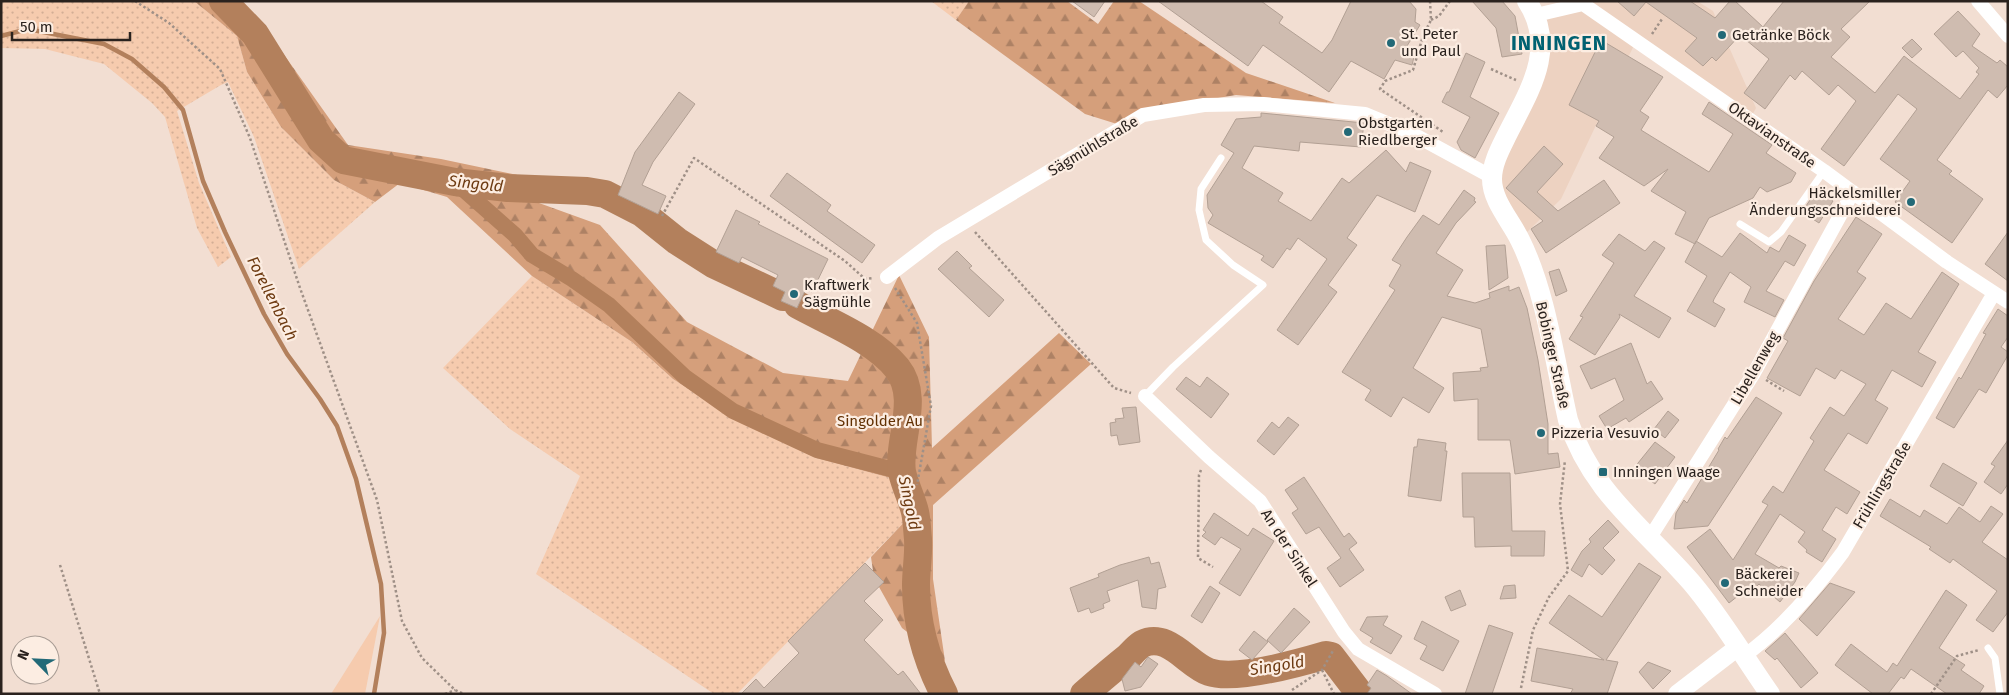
<svg xmlns="http://www.w3.org/2000/svg" width="2009" height="695" viewBox="0 0 2009 695" font-family="'Fira Sans',sans-serif">
<style>
.built{fill:#edd2c1}
.grass{fill:url(#grass-dots)}
.forest{fill:url(#forest-firs)}
.garden{fill:#f6cbae}
.lines{fill:none;stroke-linecap:round;stroke-linejoin:round}
.stream{stroke:#b3805c;stroke-width:4.5}
.canal{stroke:#b3805c;stroke-width:16}
.river{stroke:#b3805c;stroke-width:28}
.building{fill:#cfbcb0;stroke:#b2a094}
.path{stroke:#9f9087;stroke-width:2.5;stroke-dasharray:2.5 2.5;stroke-linecap:butt}
.service{stroke:#fff;stroke-width:7}
.minor{stroke:#fff;stroke-width:14}
.tertiary{stroke:#fff;stroke-width:18}
.secondary{stroke:#fff;stroke-width:20}
.poi-dot{fill:#226977;stroke:#fcede2;stroke-width:2}
.labels{text-anchor:middle;stroke-width:4.5;stroke-linejoin:round;paint-order:stroke}
.poi-label{font-size:15px;fill:#2a221e;stroke:#fcede2;text-anchor:start}
.street-label{font-size:15px;fill:#2a221e;stroke:#fcede2}
.park-label{font-size:15px;fill:#623103;stroke:#fcede2}
.water-label{font-size:16px;font-style:italic;fill:#6d3a11;stroke:#fcede2}
.district-label{font-size:20px;font-weight:bold;letter-spacing:1px;fill:#006171;stroke:#fcede2}
</style>
<defs>
<pattern id="grass-dots" width="8" height="8" patternUnits="userSpaceOnUse" patternTransform="scale(1.25)"><rect width="8" height="8" fill="#f6cbae"/><path d="M2 2h.1M6 6h.1" fill="none" stroke="#d3ae95" stroke-width="1.8" stroke-linecap="round"/></pattern>
<pattern id="forest-firs" width="22" height="20" patternUnits="userSpaceOnUse" patternTransform="scale(1.25)"><rect width="22" height="20" fill="#d59f7b"/><path d="M5 1l3.5 6h-7zM16 11l3.5 6h-7z" fill="#ad8164"/></pattern>
</defs>
<rect width="100%" height="100%" fill="#f2ded2"/>
<path class="built" d="M1586,1h111l16,10 43,97 -6,11 -114,-78 -75,158 -41,40 -26,-76 37,-77 5,-71z"/>
<path class="grass" d="M1,1h193l43,35 10,36 34,55 53,53 41,22 -76,67 -45,-132 -26,-55 -7,3 -44,26 22,72 32,74 -13,10 -21,-39 -32,-111 -13,-14 -48,-39 -59,-15 -44,-1z
M931,1h38l-13,19z
M532,276l100,66 41,37 59,38 84,41 86,23 10,33 -175,180h-23l-178,-120 44,-98 -70,-47 -67,-61z"/>
<path class="forest" d="M194,1h41l40,41 73,103 93,14 100,21 -2,23 61,22 87,97 96,51 65,8 51,-106 30,62 3,111 127,-115 32,31 -158,141v74l12,82 -43,-33 -28,-50 -3,-21 41,-43 -10,-33 -86,-23 -84,-41 -59,-38 -41,-37 -100,-66 -85,-79 -47,-14 -25,19 -41,-22 -53,-53 -34,-55 -10,-36z
M969,1h98l31,23 16,-23h25l107,72 89,30 -99,-8 -90,15 -29,14 -32,-10 -129,-94z"/>
<path class="garden" d="M380,616l-15,78h-34z"/>
<g class="lines">
<path class="stream" d="M1,36l27,-7 76,15 28,15 32,28 19,23 20,71 22,51 39,82 23,40 33,45 17,27 19,53 25,105 3,49 -10,61"/>
<path class="canal" d="M455,182l60,53 17,20 40,24 37,26 76,72 48,34 84,39 85,22"/>
<path class="river" d="M223,1l32,33 66,106 22,20 112,22 53,6 79,3 18,3 37,19 35,28 36,23 70,33
M798,305c31,17 77,35 99,63 24,30 0,72 5,104 3,14 10,27 13,40 2,9 2,18 3,27 1,15 -2,31 -2,46 0,39 10,74 28,109
M1084,694c15,-13 29,-25 44,-37 4,-4 9,-10 14,-13 26,-13 46,21 67,28 26,9 90,-9 117,-17l5,1 29,38"/>
</g>
<path class="building" d="M1072,1h33l-11,16z
M1158,1h103l22,16 -4,6 43,30 10,-13 19,-39h58l7,8 -1,13 5,3 -13,21 9,3 -4,16 -17,-5 -11,19 -33,-18 -22,31 -66,-47 -15,21z
M1472,1h30l13,15 7,38 -20,3 -6,-29z
M1617,1h73l25,17 15,-17h5l28,26 21,-26h86l-29,28 9,8 -19,20 44,36 29,-37 56,43 19,-25 -3,-2 3,-4 -16,-17 -7,6 -22,-23 24,-23 22,23 -8,12 25,17 3,-3 8,7v18l-11,13 -9,-8 -51,70 15,11 -3,3 34,25 -31,44 -57,-41 15,-21 -30,-22 37,-50 -19,-15 -54,72 -23,-17 35,-48 -18,-16 -9,10 -27,-24 -7,9 -5,-5 -25,34 -21,-16 25,-34 -29,-24 -24,26 -4,-4 -9,9 -18,-15 12,-13 -51,-36 -12,14z
M1912,39l10,10 -10,9 -10,-10z
M1601,40l62,37 -23,34 9,6 -8,13 68,42 24,-38 -31,-20 7,-12 63,43 -6,8 30,20 -5,9 -24,10 -7,-5 -7,11 -44,20 -14,26 -20,-10 11,-22 -35,-21 17,-22 -24,17 -45,-28 15,-21 -18,-11 3,-5 -30,-16z
M1466,53l19,9 -15,35 29,16 -24,45 -14,-8 -4,-8 13,-25 -28,-15 5,-10h2z
M679,92l16,12 -42,58 -11,23 24,11 -8,18 -40,-19 17,-43z
M1261,113l103,10 -3,24 -61,-5 -1,9 -45,-5 -12,22 41,25 -5,8 33,20 31,-43 7,5 37,-33 20,22 4,-10 21,9 -16,41 -38,-17 -30,43 10,7 -29,40 9,7 -39,53 -21,-15 50,-71 -29,-21 -8,12 -3,-2 -14,20 -12,-8 3,-4 -56,-33 5,-8 -5,-7 -1,-13 27,-42 -13,-8 15,-26 25,-2z
M1544,146l19,18 -26,28 21,19 46,-31 16,23 -74,50 -15,-24 12,-8 -37,-33z
M787,173l44,32 -4,6 48,34 -13,18 -92,-67z
M1464,190l11,8 -1,3 2,1 -20,21 -20,30 27,17 -16,26 28,7 15,-5 -1,-5 20,-7v5l10,-4 8,21 11,52 10,64v30l10,-1 2,14 -45,7 -5,-34h-32v-41l-24,2 -1,-28 28,-2 -1,-3 8,-1 -7,-38 -39,-12 -29,51 31,20 -15,25 -26,-16 -12,20 -26,-17 6,-10 -29,-18 53,-82 -6,-4 12,-21 -9,-5 15,-23 16,-22 16,10z
M1816,191l17,10 -14,22 -17,-11z
M736,210l24,12 -2,2 70,35 -16,33 -6,-3 -9,19 -16,-7 4,-9 -12,-6 5,-11 -36,-18 -3,6 -23,-11z
M1856,217l26,17 -25,38 9,6 -28,41 26,16 22,-32 25,16 31,-47 17,12 -41,68 18,10 -14,25 -30,-17 -17,30 13,8 -21,36 -19,-11 -24,37 36,22 -13,22 -11,-7 -14,23 14,9 -14,23 -16,-10 1,-2 -9,-8 7,-10 -25,-18 -25,40 24,14 2,-2 18,7 -4,9 -15,20 -21,-18 -12,11 -4,-3 -14,11 -42,-56 23,-18 23,31 35,-55 -6,-3 11,-16 10,7 31,-52 -4,-3 20,-31 14,9 22,-32 -25,-14 -6,9 -19,-11 -16,28 -33,-18 21,-37 -5,-3 31,-57z
M2008,232v49l-23,-17z
M1740,233l27,20 3,-6 9,5 10,-17 17,10 -12,21 -9,-5 -19,30 18,9 -9,17 -31,-15 7,-15 -21,-15 -16,27 -1,3 12,7 -10,18 -28,-16 20,-35 -22,-14 11,-21 26,16z
M1619,234l26,17 9,-10 11,7 -31,48 37,22 -12,20 -40,-24 1,3 -25,38 -26,-16 14,-22 -3,-1 34,-53 -12,-8z
M1505,245l3,33 -19,12 -3,-44z
M957,251l15,15 -3,2 35,32 -15,17 -51,-48z
M1559,269l8,22 -11,5 -7,-24z
M1998,309l10,7v21l-7,10 7,5v3l-22,38 -7,-4 -25,39 -18,-10 23,-41 2,2 25,-45 -3,-1z
M1631,343l16,41 4,-3 12,18 -34,23 -3,-4 -19,11 -8,-13 25,-16 -9,-22 -24,11 -11,-23z
M1186,377l14,10 7,-10 22,17 -18,24 -35,-29z
M1756,397l26,16 -74,113 -34,3 2,-16 8,-13 3,3 32,-53 -1,-1 7,-12 2,2z
M1136,407l4,35 -21,3 -2,-10 -6,1 -1,-13 6,-1 -1,-3 9,-1 -2,-10z
M1668,411l11,9 -14,18 -11,-9z
M1288,417l11,8 -25,30 -17,-14 15,-19 7,6z
M1418,439l28,4 -1,8h2l-6,50 -33,-5 6,-49h3z
M2008,440v44l-7,10 -17,-12 11,-16 -4,-2z
M1655,442l20,15 -20,27 -21,-16z
M1943,463l34,20 -14,23 -33,-20z
M1462,473h48l2,58h33l-1,25h-33v-10l-36,1 -1,-30h-11z
M1304,477l40,60 5,-4 8,10 -8,6 15,21 -24,17 -13,-19 14,-10 -22,-31 -13,7 -14,-21 6,-4 -13,-19z
M1890,499l30,18 4,-7 23,14 12,-17 21,15 11,-16 12,8 -21,28 26,18v52l-15,20 -17,-12 21,-29 -44,-32 -3,4 -21,-14 2,-2 -51,-31z
M1214,513l34,23 5,-8 21,13 -34,55 -21,-13 22,-34 -20,-12 -6,8 -13,-9 4,-4 -3,-2z
M1608,520l11,12 -16,16 12,12 -13,15 -13,-11 -7,13 -11,-7 11,-19 9,-9 -2,-3z
M1149,557l2,7 8,-2 7,25 -8,2 -2,20 -14,-2 -4,-27 -31,11 3,10 -7,3 1,4 -13,5 -2,-5 -11,4 -8,-24 29,-11 -1,-3 22,-9z
M865,563l19,19 -20,19 19,19 -19,20 34,35 5,-4 18,23h-180l15,-15 8,9 35,-35 -11,-12z
M1639,563l22,14 -55,83 12,2 -11,32h-37l3,-5 -42,-8 6,-33 67,12 -55,-37 20,-28 33,22z
M1830,583l25,9 -38,44 -18,-17z
M1515,585l1,13 -16,1 4,-13z
M1210,586l10,7 -18,30 -11,-7z
M1460,590l6,15 -15,6 -6,-14z
M1946,590l21,15 -28,43 26,17 -4,5 23,16 -5,8h-32l-36,-25 -7,10 -3,-2 -13,17h-15l-38,-29 16,-21 36,28 6,-9 4,3z
M1294,608l16,14 -29,31 -14,-13z
M1388,616l-5,9 19,11 -11,18 -21,-12 3,-4 -13,-8 7,-13z
M1422,621l37,20 -16,30 -23,-12 7,-13 -13,-7z
M1489,625l24,8 -21,61h-27z
M1254,631l14,11 -16,18 -13,-10z
M1785,633l33,40 -17,15 -24,-30 -2,2 -10,-9z
M1148,657l10,7 -17,23 -16,4 -3,-12 13,-17 6,5z
M1648,662l23,9 -18,18 -14,-17z
M1377,670l10,6 25,18h-45l4,-6 -4,-3z"/>
<g class="lines">
<path class="path" d="M135,1l34,22 51,46 30,69 50,150 77,212 25,121 20,37 33,32 9,4
M1430,1l1,19 -8,16 -10,34 -28,11 -5,8 63,43
M1431,20l8,-4 11,-15
M1652,34l10,-15
M1491,69l25,11
M662,216l32,-58 151,103 20,18 8,-1
M975,232l139,156 17,5
M895,288l22,35 14,83 -14,79
M1766,380l18,11
M1201,470l-2,5 -1,83 15,9
M60,565l40,129
M1322,670l12,24
M1521,688l12,-58 16,-33 19,-26 -8,-67 5,-44
M1292,690l30,-20 12,-21
M445,694l10,-4
M1931,694l26,-38 22,-6"/>
<path class="service" d="M1740,224l29,18 12,-10 43,-61
M1145,396l28,-29 90,-82 -30,-20 -27,-25 -7,-30 2,-21 20,-31
M1988,648l7,10 5,36"/>
<path class="minor" d="M1978,1l30,35
M1583,4l241,167 123,91 61,40
M1536,15l47,-11 3,-3
M887,277l51,-39 205,-123 61,-10 59,-1 102,10 46,19 81,44
M1145,396l64,61 51,44 84,131 14,17 77,45
M1649,539l105,-166 99,-181
M1744,656c39,-28 71,-66 99,-104l151,-259"/>
<path class="tertiary" d="M1677,694l61,-47"/>
<path class="secondary" d="M1527,1c32,49 0,93 -22,138 -6,12 -13,26 -13,40 0,22 19,42 28,61 26,52 35,123 48,180 23,72 76,108 123,162 29,34 53,75 79,112"/>
</g>
<g class="poi-dot">
<circle cx="1722" cy="35" r="5"/>
<circle cx="1391" cy="43" r="5"/>
<circle cx="1348" cy="132" r="5"/>
<circle cx="1911" cy="202" r="5"/>
<circle cx="794" cy="294" r="5"/>
<circle cx="1541" cy="433" r="5"/>
<rect x="1598" y="467" width="10" height="10" rx="2.5"/>
<circle cx="1725" cy="583" r="5"/>
</g>
<g class="labels">
<g class="poi-label">
<text x="1401" y="39">St. Peter<tspan x="1401" dy="17">und Paul</tspan></text>
<text x="1732" y="40">Getränke Böck</text>
<text x="1358" y="128">Obstgarten<tspan x="1358" dy="17">Riedlberger</tspan></text>
<text x="1901" y="198" text-anchor="end">Häckelsmiller<tspan x="1901" dy="17">Änderungsschneiderei</tspan></text>
<text x="804" y="290">Kraftwerk<tspan x="804" dy="17">Sägmühle</tspan></text>
<text x="1551" y="438">Pizzeria Vesuvio</text>
<text x="1613" y="477">Inningen Waage</text>
<text x="1735" y="579">Bäckerei<tspan x="1735" dy="17">Schneider</tspan></text>
</g>
<g class="street-label">
<text transform="translate(1772 135) rotate(35)" y="5">Oktavianstraße</text>
<text transform="translate(1093 146) rotate(-31)" y="5">Sägmühlstraße</text>
<text transform="translate(1553 355) rotate(77)" y="5">Bobinger Straße</text>
<text transform="translate(1755 368) rotate(-60)" y="5">Libellenweg</text>
<text transform="translate(1882 485) rotate(-59)" y="5">Frühlingstraße</text>
<text transform="translate(1289 548) rotate(57)" y="5">An der Sinkel</text>
</g>
<g class="park-label">
<text x="880" y="426">Singolder Au</text>
</g>
<g class="water-label">
<text transform="translate(476 183) rotate(6)" y="6">Singold</text>
<text transform="translate(273 298) rotate(63)" y="6">Forellenbach</text>
<text transform="translate(910 503) rotate(78)" y="6">Singold</text>
<text transform="translate(1277 665) rotate(-9)" y="6">Singold</text>
</g>
<g class="district-label">
<text x="1559" y="50">INNINGEN</text>
</g>
</g>
<rect width="2009" height="695" fill="none" stroke="#2a221e" stroke-width="5"/>
<g transform="translate(35 660) rotate(294)"><circle r="24" fill="#fcede2" stroke="#a89c94"/>
<path d="M0-4L9 19L0 12L-9 19Z" fill="#226977"/>
<text y="-8" font-size="14" font-weight="bold" text-anchor="middle" fill="#2a221e">N</text>
</g>
<path d="M12 32v8h118v-8" fill="none" stroke="#2a221e" stroke-width="2.5"/>
<text x="20" y="32" font-size="15" fill="#2a221e" stroke="#fcede2" stroke-width="4" paint-order="stroke">50 m</text>
</svg>
